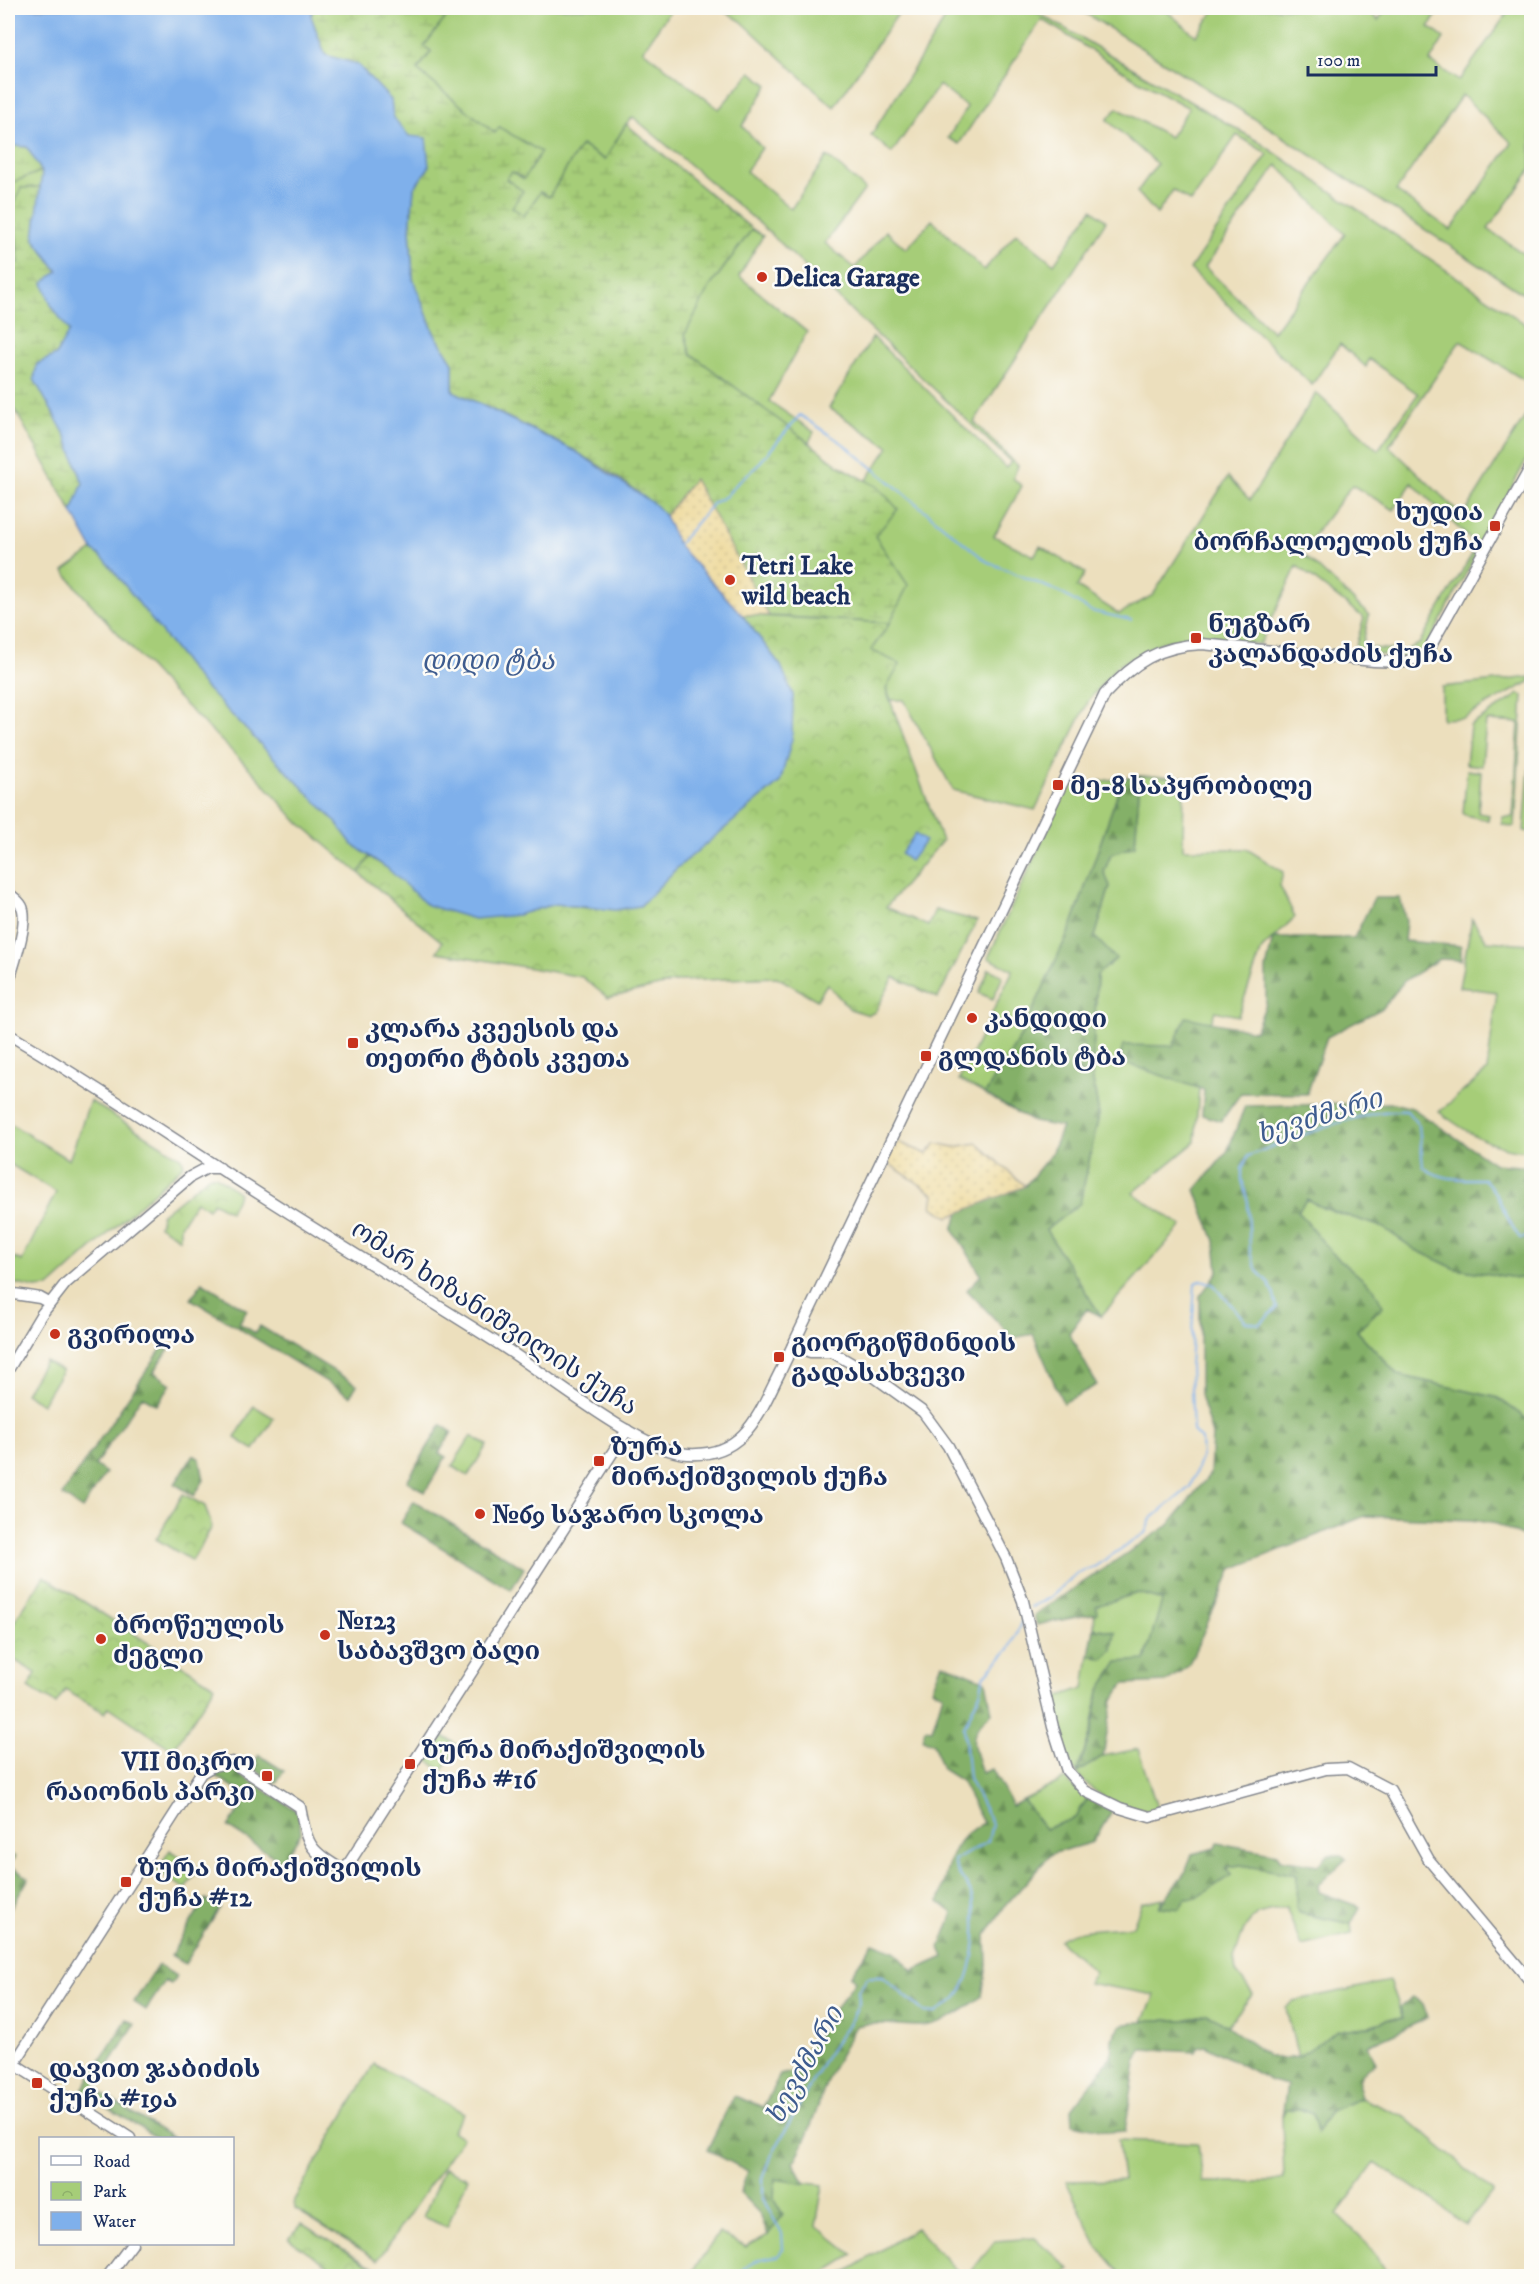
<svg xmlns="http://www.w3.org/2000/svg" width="1539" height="2284" viewBox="0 0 1539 2284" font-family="'IM FELL DW Pica','Noto Serif Georgian',serif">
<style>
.green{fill:#a6cd78;stroke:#607e6b;stroke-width:1.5;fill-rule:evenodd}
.forest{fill:url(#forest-firs);stroke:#507063;stroke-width:1.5}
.wetland{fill:url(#wetland-marsh);stroke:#607e6b;stroke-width:1.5}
.sand{fill:url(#sand-dots);stroke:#84847e;stroke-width:1.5}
.park{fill:url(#park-crowns);stroke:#607e6b;stroke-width:1.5}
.water{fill:#7fb0eb;stroke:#4d70a4;stroke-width:1.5}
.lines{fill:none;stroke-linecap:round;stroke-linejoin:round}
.stream{stroke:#7fb0eb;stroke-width:2}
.secondary-casing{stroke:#84878e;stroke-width:13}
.primary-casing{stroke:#84878e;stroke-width:13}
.secondary{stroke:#fff;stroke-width:10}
.primary{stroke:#fff;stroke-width:10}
.poi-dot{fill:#c8321e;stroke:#fdfcf7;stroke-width:2}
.labels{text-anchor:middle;stroke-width:5;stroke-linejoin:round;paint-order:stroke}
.poi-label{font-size:26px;font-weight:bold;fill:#1b2f5e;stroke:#fdfcf7;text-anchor:start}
.street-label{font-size:26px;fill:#1b2f5e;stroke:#fdfcf7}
.water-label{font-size:27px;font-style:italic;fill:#3e5c8f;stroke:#fdfcf7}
</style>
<defs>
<pattern id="forest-firs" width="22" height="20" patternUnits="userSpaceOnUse" patternTransform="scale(1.5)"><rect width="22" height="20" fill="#84b068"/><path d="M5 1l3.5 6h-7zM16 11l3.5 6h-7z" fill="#6b9059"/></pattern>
<pattern id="wetland-marsh" width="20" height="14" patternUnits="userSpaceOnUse" patternTransform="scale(1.5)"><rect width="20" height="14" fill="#a6cd78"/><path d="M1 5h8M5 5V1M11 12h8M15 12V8" fill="none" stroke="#8eb06a"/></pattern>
<pattern id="sand-dots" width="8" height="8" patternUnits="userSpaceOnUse" patternTransform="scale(1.5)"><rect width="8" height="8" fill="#eeda9e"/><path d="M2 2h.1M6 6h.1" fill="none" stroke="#ccbb8a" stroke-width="1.8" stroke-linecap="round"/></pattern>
<pattern id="park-crowns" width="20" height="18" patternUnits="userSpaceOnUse" patternTransform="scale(1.5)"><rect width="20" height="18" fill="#a6cd78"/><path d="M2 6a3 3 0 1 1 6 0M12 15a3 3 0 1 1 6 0" fill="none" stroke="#8eb06a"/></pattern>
</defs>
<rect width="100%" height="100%" fill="#fdfcf7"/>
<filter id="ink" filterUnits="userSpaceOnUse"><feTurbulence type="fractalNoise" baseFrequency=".0167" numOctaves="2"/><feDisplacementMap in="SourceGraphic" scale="12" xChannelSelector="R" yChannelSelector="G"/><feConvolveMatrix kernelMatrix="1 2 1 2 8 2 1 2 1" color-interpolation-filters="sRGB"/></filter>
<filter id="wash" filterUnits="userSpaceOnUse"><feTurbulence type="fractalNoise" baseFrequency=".008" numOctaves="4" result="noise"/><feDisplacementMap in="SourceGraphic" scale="24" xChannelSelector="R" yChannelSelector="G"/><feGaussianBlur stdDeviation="1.35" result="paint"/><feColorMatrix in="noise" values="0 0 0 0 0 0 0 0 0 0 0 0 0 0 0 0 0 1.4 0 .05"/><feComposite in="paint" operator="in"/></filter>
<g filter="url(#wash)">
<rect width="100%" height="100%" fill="#ecdfbd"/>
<path class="green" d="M453,8h219l-29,42 76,59 32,-37 17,13 -26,41 20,22 -16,23 45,38 36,-53 38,33 -40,54 30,25 31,-37 20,18 26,-29 52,50 32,-37 38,31 38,-55 14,12 -132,201 44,44 -5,12 9,8 -28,50 40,20 6,-10 45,27 -8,14 42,27 34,-19 75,-118 22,23 66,-107 62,57 40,-56 -49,-35 -3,8 -26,-23 -28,41 -122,-116 78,-115 -31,-19 -46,67 -18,-12 -16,24 -20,-22 20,-28 -50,-44 10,-12 53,29 19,-29 -55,-30 -92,-59 -83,125 -11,-6 19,-31 -28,-22 -47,68 -21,-18 75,-117 -12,-10h96l229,134 272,186v60l-5,-7 -66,-40 -71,105 74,70 68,-109v44l-108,203 -13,3 -56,-5 10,-34 -67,-52 -37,78 -70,-7 -31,6 -43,24 -27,33 -54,110 -82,-20 -49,-90h-13l-20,-50 19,-27 -15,-87 3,-49 -12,-6 23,-34 -60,-39 44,-71 133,131 5,-6 -251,-238 -127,-107 -7,7 -21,36 -24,-15 -32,52 -9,-5 -16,25 -12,-10 -7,-28 6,-8 -11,-44 -5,6 -78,-63 14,-18 -7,-6zM1277,165l68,69 -72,98 -68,-65zM1412,483l65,63 -58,98 -15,7 -42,-4 7,-32 -68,-63 51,-67 42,25z
M718,8h184l-68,99 -93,-86z
M1077,8h86l33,28 20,-28h150l12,12 9,-12h54l-12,19 15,11 -14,23 29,20 52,-73h20v162l-43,59 43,30v40l-252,-165zM1462,95l50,48 -61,87 -55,-39z
M42,171v16l-21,1 -8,35 6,41 -10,-1 -1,-79z
M752,229l11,7 -24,40 68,56 -38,69 45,31 -5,10 -46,-31 -73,-58 -5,-19 24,-46z
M93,550l13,11 95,122 135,139 16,22 18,13 -11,16 -64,-54 -39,-44 -86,-85 -89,-97 -17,-22z
M1531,677v4l-68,37 -21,1v-32z
M1519,694l4,2 -8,129 -3,2 -10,-3v-7h11l6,-94 -33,-2 -4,45 -16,-2 4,-38z
M1467,770l14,2 -3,41 11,2 -1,5 -23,-5 -2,-2z
M1529,770l3,1 -1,61 -7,-1z
M1140,776l44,1 -1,72h64l36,23 -3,14 15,31 -33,32 -24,67 -23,-5 -13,37 -7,94 -62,51 49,33 -81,90 -55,-86 34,-27 19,-88 -7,-40 5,-100 -2,-38 15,-51 -6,-13 7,-20 24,-7z
M1123,778l-51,147 -50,109 -37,60 -26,-14 54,-110 -25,-12 79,-172z
M1472,919l15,22 44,3v207c-36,0 -63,-18 -92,-39l48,-41 10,-79 -38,-5z
M989,969l14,7 -10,23 -14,-6z
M90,1101l92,57 2,7 -135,122 -14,1 -27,-6v-27l14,6 34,-69 -48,-29v-41l61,38z
M1306,1199l17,9 59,19 34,23 40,19 75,11v142l-33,-24 -100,-23 -41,-44 25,-25 -8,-17 -44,-38 -32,-40z
M45,1361l17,10 -20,33 -17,-11z
M254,1406l20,12 -20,32 -19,-12z
M471,1436l16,9 -19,31 -16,-10z
M1138,1593l25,7 -18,60 -46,31 -7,37 -15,44 26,-16 35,-7 20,62c-35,1 -73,-19 -89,-50 -9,-18 -10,-44 -15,-63l30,-10 5,-33 14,4 12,-27 -21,-4 1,-22z
M443,1736l16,10 -17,25 -15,-11z
M1065,1779l22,20 -12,19 -31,11 -21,-29z
M170,1850l29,19 -14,20 -28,-19z
M1241,1865l56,10 -1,33 3,5 52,11 1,10 -51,12 -15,-39 -29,7 -13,15 -10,30 2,13 17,22 -26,32 -20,-12 -23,6 -41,1 12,-26 -67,-12 7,-11 -36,-32c19,-14 51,-10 74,-14l9,-23 21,-5 -4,9 26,-8 46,-24 -6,-8z
M1389,1981l14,38h-14l-21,8 -30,3 -40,28 -12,-50 7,-7z
M374,2064l90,49 -12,18 10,7 -84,122 -83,-51 -1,-9z
M1361,2098l44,19 88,74 -28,34 -34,-27 -56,-35 -38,51 30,29 22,33h-266l-25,-29 -32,-66 57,-1 -5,-40 80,3 5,39h67l14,-3 -2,-62 3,-7 15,-1 13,5 4,18 13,-21z
M444,2168l24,10 -21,49 -24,-10z
M775,2179l48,6 -7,40 37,30 -34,21h-130l30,-43 27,14 22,-12z
M916,2228l46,48h-122z
M1035,2238l35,31 -7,4 2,3h-97l27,-35z"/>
<path class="forest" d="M1140,776l-5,70 -24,8 -7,18 6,14 -15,51 21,22 -19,16 -5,100 7,40 -19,88 -34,27 55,86 -14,-7 -18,24 28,52 -34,18 -30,-69 -20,4 -46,-48 14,-15 -28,-46 7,-18 65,-25 26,-32 11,-27 -29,-5 -48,-28 37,-60 50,-109 51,-147z
M1374,898h26l6,23 -2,20 57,5v14l-22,-1 -35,22 -21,27 -56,29 -20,57 -66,-1 -20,28 -19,-6 2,-25 -85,-29 4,-16 50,1 13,-29 69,14 11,-27v-35l7,-31h81z
M1393,1103l19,5 83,56 36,3v113l-75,-11 -40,-19 -34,-23 -59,-19 -16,-9 -9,12 32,40 44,38 9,17 -26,25 41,44 100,23 33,24v119l-34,-17 -26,-4 -106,-4 -133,53 -44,97 -22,16 -42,2 -11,16 -10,56 -26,17 15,-43 7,-39 19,-29 27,-2 17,-60 -24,-7 -42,13 1,7 -60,12 -3,-10 135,-90 41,-51 2,-39 -12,-40v-99l18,-24 -3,-31 -20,-51 32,-38 18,-46z
M202,1282l45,28 -8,13 16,10 5,-7 97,59 -7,11 -159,-97z
M164,1345l5,4 -15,23 17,12 -14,21 -15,-9 -47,69 11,8 -24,36 -20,-14z
M441,1425l11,7 -13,21 7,4 -21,35 -18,-11z
M193,1455l7,4 4,21 -10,16 -19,-12z
M414,1501l110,67 -13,22 -110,-67z
M1094,1628l21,4 -3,18 -9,9 -14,-4z
M942,1663l44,18 6,32c-27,21 -19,31 -10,60l10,-4 20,37 11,-6 22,29 30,-11 12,-19 25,12 -19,31 -42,12 -47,53 -18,28 1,30 -5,31c-17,14 -43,31 -66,30 -21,0 -40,-5 -60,0 -9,17 -20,33 -27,50 -12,30 -19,60 -36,87l13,21 -31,-5 -1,21 9,15 -15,20 -8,-21 -20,-21 8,-22 -41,-21 27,-54 29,11 17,-32 21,-5 2,-16 52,-73 -5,-5 23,-33 21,8 19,20 31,-14 -4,-9 13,-35 -14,-11c9,-34 10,-63 44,-79l-22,-42 -19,-12 -9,-26 -11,-4 3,-10 7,1 11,-36 -11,-5z
M259,1755l25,16 -8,12 -25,-16z
M228,1767l71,45 2,21 -19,29 -54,-35 20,-31 -37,-23z
M1218,1843l60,11 2,5 38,6 10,-10h14l4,4 -28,26 1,7 41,15 -9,17 -51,-11 -4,-5 1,-33 -56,-10 -15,2 5,8 -34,23 -12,1 -5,10 -21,-2 27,-36 6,-17 24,-6z
M8,1852l7,5 -5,9 19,12 -21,35z
M205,1899l15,9 -35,56 -14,-9z
M158,1965l18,11 -5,8 -6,-3 -19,29 -12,-8z
M1413,1997l10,7 5,14 -60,27 8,18c-16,11 -21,16 -15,35l-31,13 -13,22 -4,-19 -13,-5 -14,1 -4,7 5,-32 -16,-4 -66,-36 -7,2 -2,5 -54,-3 -6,13 -11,69 -16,1 -36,-8 -1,-15 39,-52 1,-18 9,-14 30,-5h33l23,-6 11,5 50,37 14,3 16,-2 40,-27 30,-3 21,-8h14l-3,-12z
M127,2019l8,5 -41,65 79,49h-16l-76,-47z"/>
<path class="wetland" d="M313,8h140l-29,38 7,5 -14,19 78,63 4,-6 42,25 -17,27 -12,-7 -6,7 17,12 -11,16 12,9 16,-24 9,5 32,-52 24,15 21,-36 126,105 -43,59 -24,46 5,19 150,113 38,21 20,22 -23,27 33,49 -18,38 -121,-7 -75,-136 -29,36c-56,-56 -142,-91 -212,-125v-28l-19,-30 -21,-54 -3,-50 4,-41 15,-21 -36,-50 -2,-17 -34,-36 -32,-9 -14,-39z
M8,145l19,2 15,24 -34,13z
M42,187l-8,52 24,32 -7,34 19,26 -14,24 -19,9 -3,15 33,59 16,45 -11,29 -64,-115v-135l11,1 -6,-58 8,-17z"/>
<path class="sand" d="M694,479l75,137 -27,-1 -64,-70 -13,-29z
M898,1142l29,12 9,-11 18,4 23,-4 48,43 -76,31 -17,-10 2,-13 -49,-33z"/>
<path class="park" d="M742,615l148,8 -19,27 29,14 -14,25 56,152 -56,66 42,19 7,-16 42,11 -39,77 -44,-21 -19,35 -6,3 -19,-6 -23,-25 -10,16 -40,-23 -97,4 -72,17 -26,-21 -145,-25 5,-10 -83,-69 11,-16 17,11 130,47 38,-11 31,4 54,-2 36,-37 104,-87 1,-116z
M209,1176h7l23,17 -9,19 -17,-10 -5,7 -12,-8 -16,25v13l-21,-13 2,-11z
M183,1494l22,12 7,21 -20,34 -36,-22z
M44,1576l171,110 -42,64 -64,-43 -4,6 -40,-23 -9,14 -28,-16 8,-15 -25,-15 -3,4v-31z
M302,2224l66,40 31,12h-55l-55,-37z"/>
<path class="water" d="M8,8h305l-2,8 14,39 32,9 34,36 2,17 16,19 17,2 3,29 -15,21 -4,41 3,50 21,54 19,30v28l122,60 79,53 11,12 13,29 64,70 39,51 12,29 -1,44 -12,43 -104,87 -36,37 -25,4 -60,-6 -38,11 -43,4 -47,-14 -40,-37 -35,-24 -16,-22 -135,-139 -95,-122 -13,-11 -21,-38 11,-29 -16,-45 -33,-59 3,-15 19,-9 13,-24 -18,-26 -8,-22 15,-12 -24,-32 8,-67 -15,-25 -19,-2z
M915,834l10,7 -15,20 -9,-7z"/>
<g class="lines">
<path class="stream" d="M678,545l35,-42 13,-7 14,-16 16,-13 44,-52 45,30 141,116 73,31 32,19 40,9
M1031,1607l19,-9 27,-25 17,-6 51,-34 6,-14 39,-32 12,-31 -1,-17 -8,-8 -3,-64 5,-84 7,-3 11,4 33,38 14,2 17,-16 -4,-16 -6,-11 -10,-10 -7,-18 -2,-51 -6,-22v-11l6,-13c40,-15 118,-49 159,-45l12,15 4,41c19,14 38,12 61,12 17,16 21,40 36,59l12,-1
M739,2276c9,-15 21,-18 39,-20l5,-7 -1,-15 -19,-35v-20l8,-22 51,-94 30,-45 7,-15 -1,-13 10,-13h15l41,35 12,1c7,-6 17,-11 22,-18 18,-22 21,-75 13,-101 -4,-13 -14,-17 -17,-33l34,-20 4,-17 -23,-45 -5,-52 16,-34 4,-17 26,-28 13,-30"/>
</g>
</g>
<g filter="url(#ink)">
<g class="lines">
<g class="secondary-casing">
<path id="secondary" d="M8,893c5,4 14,10 15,17 4,18 -10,56 -15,74
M793,1345l17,7h22l41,24 50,36 25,34 58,112 17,43 30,126 14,44 18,20 35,17 30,9 176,-48 22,-1 42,22 39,70 103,123
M8,2060l122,78
M14,2064l187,-291 12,-7 19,-4 68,45c8,41 9,42 44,64l283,-441
M108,2276l24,-32"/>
</g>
<g class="primary-casing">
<path id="primary" d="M8,1034c82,48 162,103 242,154 84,54 169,105 252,158 44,28 139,106 186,108 58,3 71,-41 93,-84l324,-676c29,-32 54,-48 97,-50l172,17 30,1 21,-6 107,-191
M8,1293l32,5 9,5
M8,1370l33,-55 25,-32 124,-106 17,-9h13"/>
</g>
<use href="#secondary" class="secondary"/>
<use href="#primary" class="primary"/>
</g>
</g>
<g class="poi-dot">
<circle cx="762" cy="277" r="6"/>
<rect x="1489" y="520" width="12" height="12" rx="3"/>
<circle cx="730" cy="580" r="6"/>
<rect x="1190" y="632" width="12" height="12" rx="3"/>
<rect x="1052" y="779" width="12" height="12" rx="3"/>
<circle cx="972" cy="1018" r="6"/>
<rect x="347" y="1037" width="12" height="12" rx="3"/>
<rect x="920" y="1050" width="12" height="12" rx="3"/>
<circle cx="55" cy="1334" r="6"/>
<rect x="773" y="1351" width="12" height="12" rx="3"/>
<rect x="593" y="1455" width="12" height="12" rx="3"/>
<circle cx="480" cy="1514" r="6"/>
<circle cx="325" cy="1635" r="6"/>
<circle cx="101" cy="1639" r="6"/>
<rect x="404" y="1758" width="12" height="12" rx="3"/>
<rect x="261" y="1770" width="12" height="12" rx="3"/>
<rect x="120" y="1876" width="12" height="12" rx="3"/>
<rect x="31" y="2077" width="12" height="12" rx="3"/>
</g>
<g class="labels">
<g class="poi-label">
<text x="774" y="286">Delica Garage</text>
<text x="1483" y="520" text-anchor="end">ხუდია<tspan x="1483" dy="30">ბორჩალოელის ქუჩა</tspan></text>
<text x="742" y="574">Tetri Lake<tspan x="742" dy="30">wild beach</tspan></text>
<text x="1208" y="632">ნუგზარ<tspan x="1208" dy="30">კალანდაძის ქუჩა</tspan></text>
<text x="1070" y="794">მე-8 საპყრობილე</text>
<text x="984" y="1027">კანდიდი</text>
<text x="365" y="1037">კლარა კვეესის და<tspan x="365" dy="30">თეთრი ტბის კვეთა</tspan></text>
<text x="938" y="1065">გლდანის ტბა</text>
<text x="67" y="1343">გვირილა</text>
<text x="791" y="1351">გიორგიწმინდის<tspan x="791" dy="30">გადასახვევი</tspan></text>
<text x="611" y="1455">ზურა<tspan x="611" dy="30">მირაქიშვილის ქუჩა</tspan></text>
<text x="492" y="1523">№69 საჯარო სკოლა</text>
<text x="337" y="1629">№123<tspan x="337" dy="30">საბავშვო ბაღი</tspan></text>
<text x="113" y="1633">ბროწეულის<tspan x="113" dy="30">ძეგლი</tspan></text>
<text x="422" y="1758">ზურა მირაქიშვილის<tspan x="422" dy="30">ქუჩა #16</tspan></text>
<text x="255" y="1770" text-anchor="end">VII მიკრო<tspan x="255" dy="30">რაიონის პარკი</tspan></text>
<text x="138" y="1876">ზურა მირაქიშვილის<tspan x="138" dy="30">ქუჩა #12</tspan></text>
<text x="49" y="2077">დავით ჯაბიძის<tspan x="49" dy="30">ქუჩა #19ა</tspan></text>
</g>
<g class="street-label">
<text transform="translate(495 1317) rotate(33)" y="9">ომარ ხიზანიშვილის ქუჩა</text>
</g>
<g class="water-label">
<text x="488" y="669">დიდი ტბა</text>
<text transform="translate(1319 1116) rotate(-17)" y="9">ხევძმარი</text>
<text transform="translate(804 2065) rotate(-61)" y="9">ხევძმარი</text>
</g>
</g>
<rect width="1539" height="2284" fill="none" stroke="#fdfcf7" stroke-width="30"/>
<rect x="39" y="2137" width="195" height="108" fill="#fdfcf7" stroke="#a3aaba" stroke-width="1.5"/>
<rect x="51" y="2156" width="30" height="9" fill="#ffffff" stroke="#a3aaba" stroke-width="1.5"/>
<text x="93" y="2167" font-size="18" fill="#1b2f5e">Road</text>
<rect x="51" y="2182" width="30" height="18" fill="url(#park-crowns)" stroke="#a3aaba" stroke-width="1.5"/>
<text x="93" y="2197" font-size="18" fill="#1b2f5e">Park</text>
<rect x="51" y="2212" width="30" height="18" fill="#7fb0eb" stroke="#a3aaba" stroke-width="1.5"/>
<text x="93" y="2227" font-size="18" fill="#1b2f5e">Water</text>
<path d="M1308 66v9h128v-9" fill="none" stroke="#1b2f5e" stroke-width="3"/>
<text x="1317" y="66" font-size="18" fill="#1b2f5e" stroke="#fdfcf7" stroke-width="4.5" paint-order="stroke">100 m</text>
</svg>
